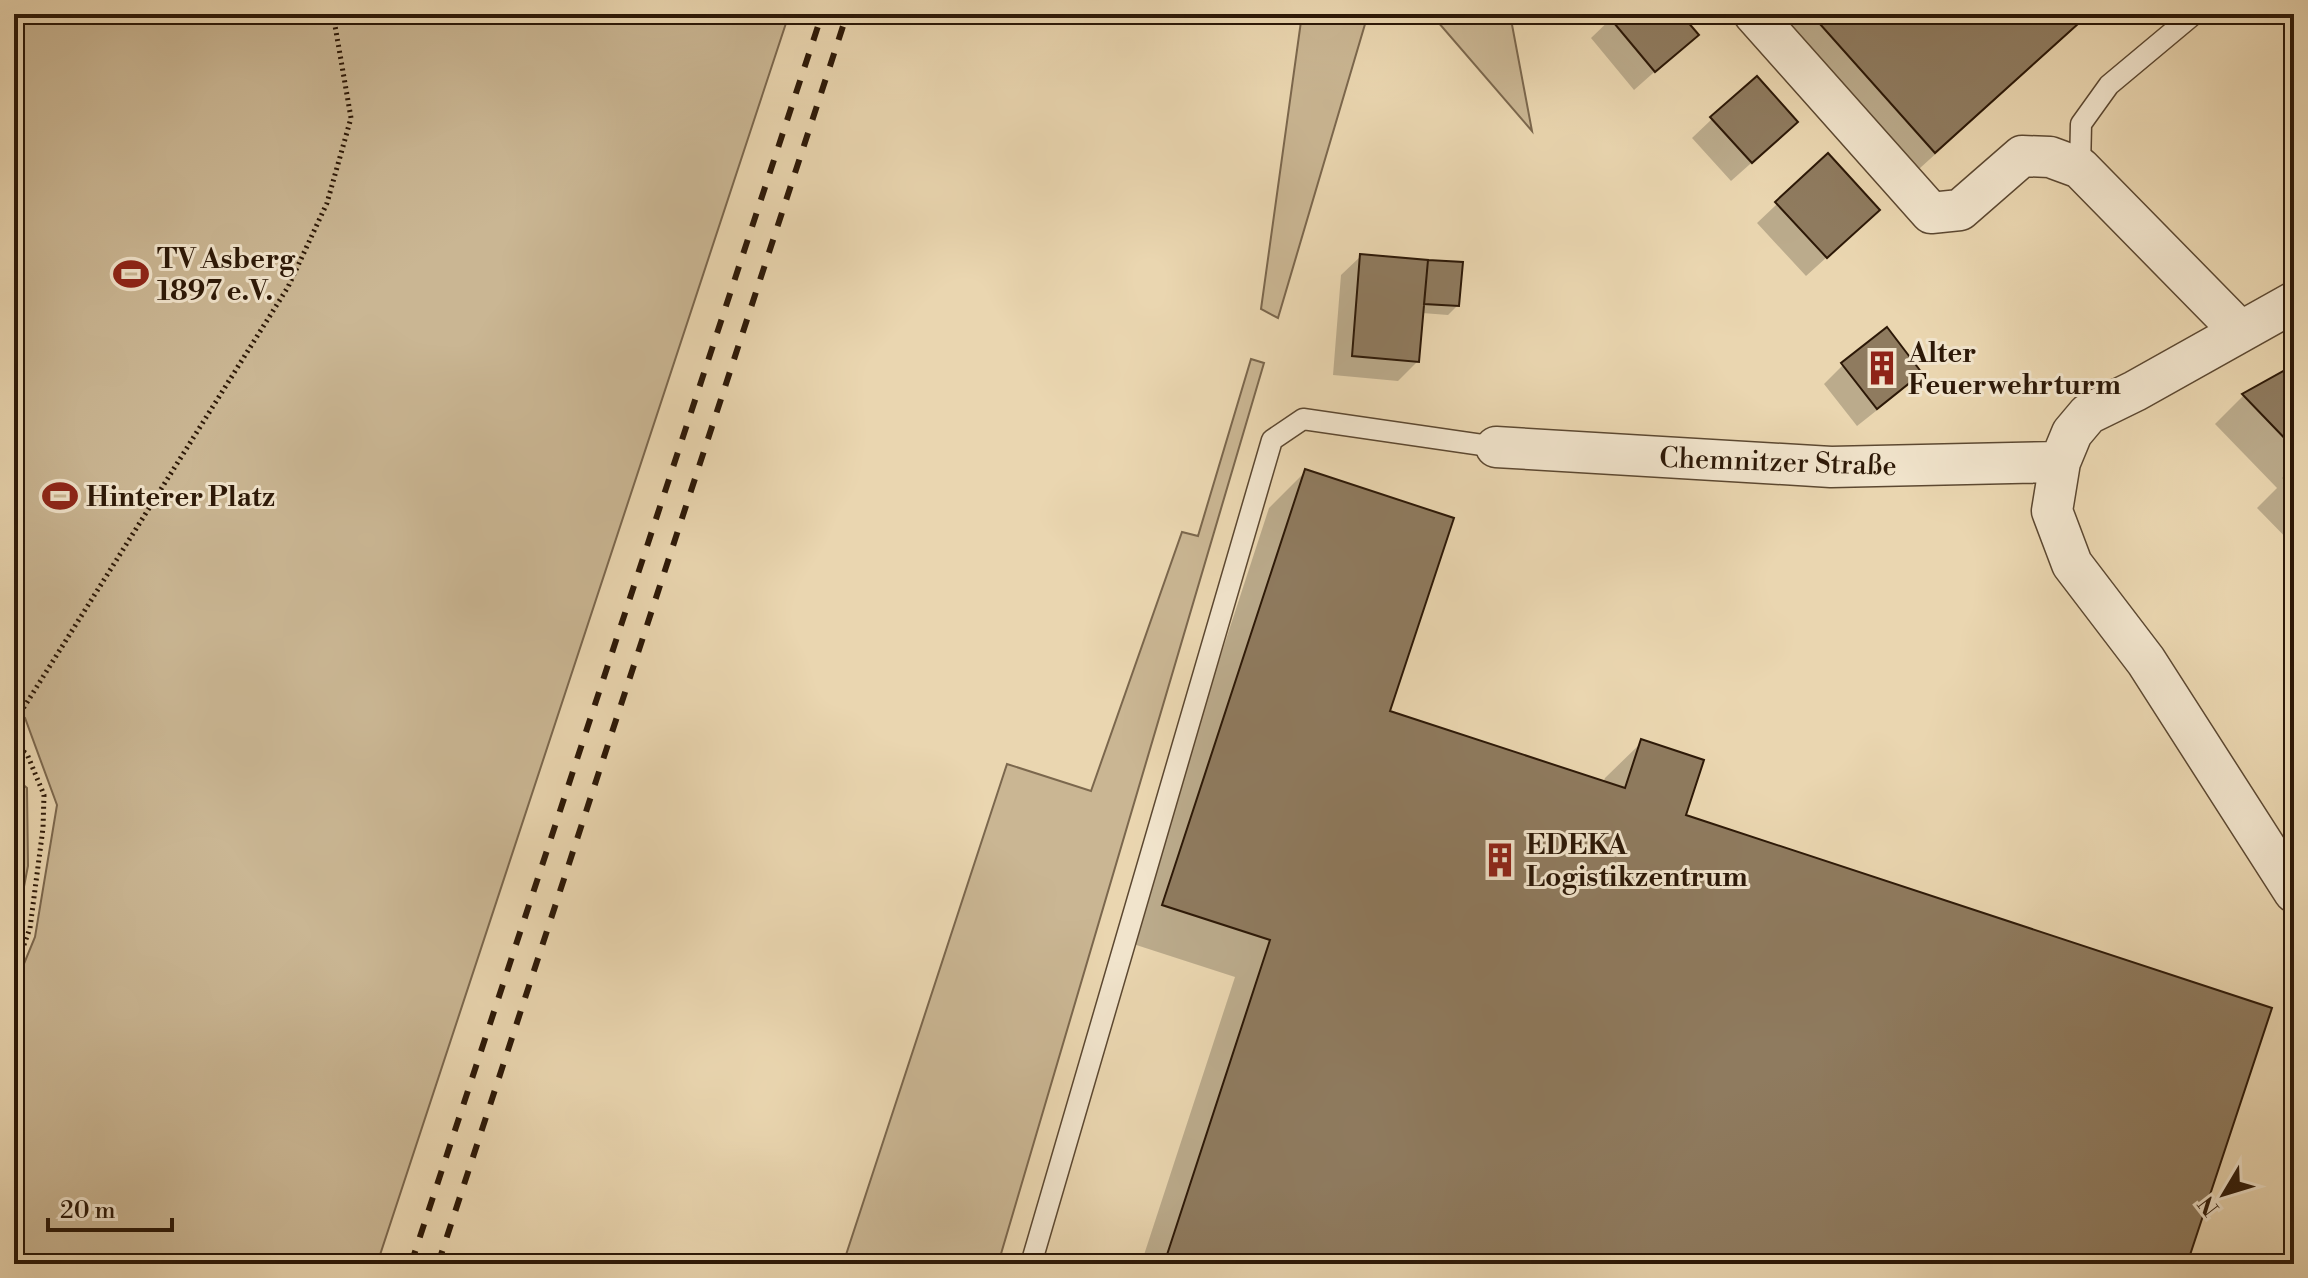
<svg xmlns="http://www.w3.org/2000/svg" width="2308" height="1278" viewBox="0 0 2308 1278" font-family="'Libre Bodoni',serif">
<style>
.green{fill:#cab693;stroke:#7b674d;stroke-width:2}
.shadow{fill:#0003}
.building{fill:#8f7b5f;stroke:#2c1807;stroke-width:2}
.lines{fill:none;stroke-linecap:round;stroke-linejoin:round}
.lane-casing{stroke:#5c4831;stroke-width:23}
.street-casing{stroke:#5c4831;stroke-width:43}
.path{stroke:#2c1807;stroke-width:5;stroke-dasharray:2 4;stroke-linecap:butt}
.lane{stroke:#f1e4cc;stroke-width:20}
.street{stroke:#f1e4cc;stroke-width:40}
.rail{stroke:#2c1807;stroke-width:6;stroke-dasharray:14 14;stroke-linecap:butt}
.labels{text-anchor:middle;stroke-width:6;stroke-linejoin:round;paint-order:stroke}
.poi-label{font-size:28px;font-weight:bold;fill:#2c1807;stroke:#f1e4cc;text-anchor:start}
.street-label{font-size:28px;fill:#2c1807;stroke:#f1e4cc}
</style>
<rect width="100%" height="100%" fill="#ead6b0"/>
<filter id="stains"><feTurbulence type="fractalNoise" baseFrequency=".0025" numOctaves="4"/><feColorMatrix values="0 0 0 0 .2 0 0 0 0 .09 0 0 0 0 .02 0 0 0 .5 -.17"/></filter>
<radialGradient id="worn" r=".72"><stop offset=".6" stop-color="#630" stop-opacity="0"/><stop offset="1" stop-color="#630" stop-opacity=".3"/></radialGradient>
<path class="green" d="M14,14h775l-412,1250h-363v-276l21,-51 22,-132 -32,-87 -11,-7z
M1302,14h66l-90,304 -17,-9z
M1431,14h79l22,117z
M1251,359l13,4 -266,901h-155l164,-500 84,27 91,-259 16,4z
M14,777l13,11 1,78 -14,72z"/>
<path class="shadow" d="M1616,14h63l17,21 -62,55 -43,-52z
M1741,14h349l-192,174z
M1712,119l64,22 -45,40 -39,-43z
M1828,156l30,73 -52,47 -49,-53z
M1361,256l96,50 -9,9 -26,-2 -4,48 -20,20 -65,-6 8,-100z
M1843,365l76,8 -19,19 -43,34 -33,-42z
M2294,368v178l-37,-38 20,-20 -62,-64 28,-28z
M1306,471l82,241 215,71 2,-5 37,-36 42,74 502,448h-1045l94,-287 -108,-35 142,-434z"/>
<path class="building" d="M1612,14h69l18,21 -44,37 -46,-55z
M1811,14h278l-154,139z
M1757,76l41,46 -46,41 -42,-46z
M1828,153l52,57 -53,48 -52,-56z
M1360,254l68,6 -9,102 -67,-6z
M1428,260l35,2 -4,44 -35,-2z
M1887,327l35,46 -45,36 -36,-46z
M2294,365v83l-52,-54z
M1305,469l149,49 -64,193 235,77 16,-49 63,21 -18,55 586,193 -85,256h-1023l106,-324 -108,-35z
M2294,469v19l-10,-10z"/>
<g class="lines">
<g class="lane-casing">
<path id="lane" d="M2080,168l1,-44 28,-39 85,-71
M1031,1264l241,-824 31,-21 193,28"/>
</g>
<g class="street-casing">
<path id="street" d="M1754,14l177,199 29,-3 62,-54 28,1 30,11 160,163
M1496,447l335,20 229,-5 12,-29 16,-19 47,-23 159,-89
M2060,462l-8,49 20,53 74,97 148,231"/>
</g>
<path class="path" d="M14,723l274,-436 39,-84 24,-85 -18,-104
M14,745l13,9 17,41 -1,33 -13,100 -16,45"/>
<use href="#lane" class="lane"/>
<use href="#street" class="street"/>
<path class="rail" d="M411,1264l411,-1250
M438,1264l409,-1250"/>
</g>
<defs>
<g id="stadium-bare" transform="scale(2.76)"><path d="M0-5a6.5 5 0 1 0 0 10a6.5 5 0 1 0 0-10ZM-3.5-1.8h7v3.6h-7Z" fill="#8f2418" stroke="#f1e4cc" stroke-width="2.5" paint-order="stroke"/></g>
<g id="building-bare" transform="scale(2.76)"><path d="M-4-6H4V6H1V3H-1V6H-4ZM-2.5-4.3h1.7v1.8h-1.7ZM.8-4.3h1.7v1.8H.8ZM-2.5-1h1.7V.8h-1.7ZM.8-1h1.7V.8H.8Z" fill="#8f2418" stroke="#f1e4cc" stroke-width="2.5" paint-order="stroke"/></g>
</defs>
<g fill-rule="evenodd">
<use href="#stadium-bare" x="131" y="274"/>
<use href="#building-bare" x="1882" y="368"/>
<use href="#stadium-bare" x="60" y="496"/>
<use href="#building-bare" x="1500" y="860"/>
</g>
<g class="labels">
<g class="poi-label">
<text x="157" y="268">TV Asberg<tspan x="157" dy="32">1897 e.V.</tspan></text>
<text x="1908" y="362">Alter<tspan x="1908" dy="32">Feuerwehrturm</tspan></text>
<text x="86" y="506">Hinterer Platz</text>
<text x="1526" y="854">EDEKA<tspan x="1526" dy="32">Logistikzentrum</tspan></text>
</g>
<g class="street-label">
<text transform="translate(1778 461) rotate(2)" y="10">Chemnitzer Straße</text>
</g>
</g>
<rect width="2308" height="1278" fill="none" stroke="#ead6b0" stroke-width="48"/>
<rect x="16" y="16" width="2276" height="1246" fill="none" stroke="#2c1807" stroke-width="4"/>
<rect x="24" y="24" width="2260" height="1230" fill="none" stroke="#2c1807" stroke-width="2"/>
<g transform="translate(2224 1194) rotate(232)" stroke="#f1e4cc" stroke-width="6" paint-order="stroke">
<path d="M0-6L14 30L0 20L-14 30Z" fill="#2c1807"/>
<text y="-12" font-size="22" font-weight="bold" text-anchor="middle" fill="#2c1807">N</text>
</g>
<path d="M48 1218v12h124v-12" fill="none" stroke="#2c1807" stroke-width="4"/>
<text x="60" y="1218" font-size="24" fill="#2c1807" stroke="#f1e4cc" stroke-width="6" paint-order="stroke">20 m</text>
<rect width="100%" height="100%" filter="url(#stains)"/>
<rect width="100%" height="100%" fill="url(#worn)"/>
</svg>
